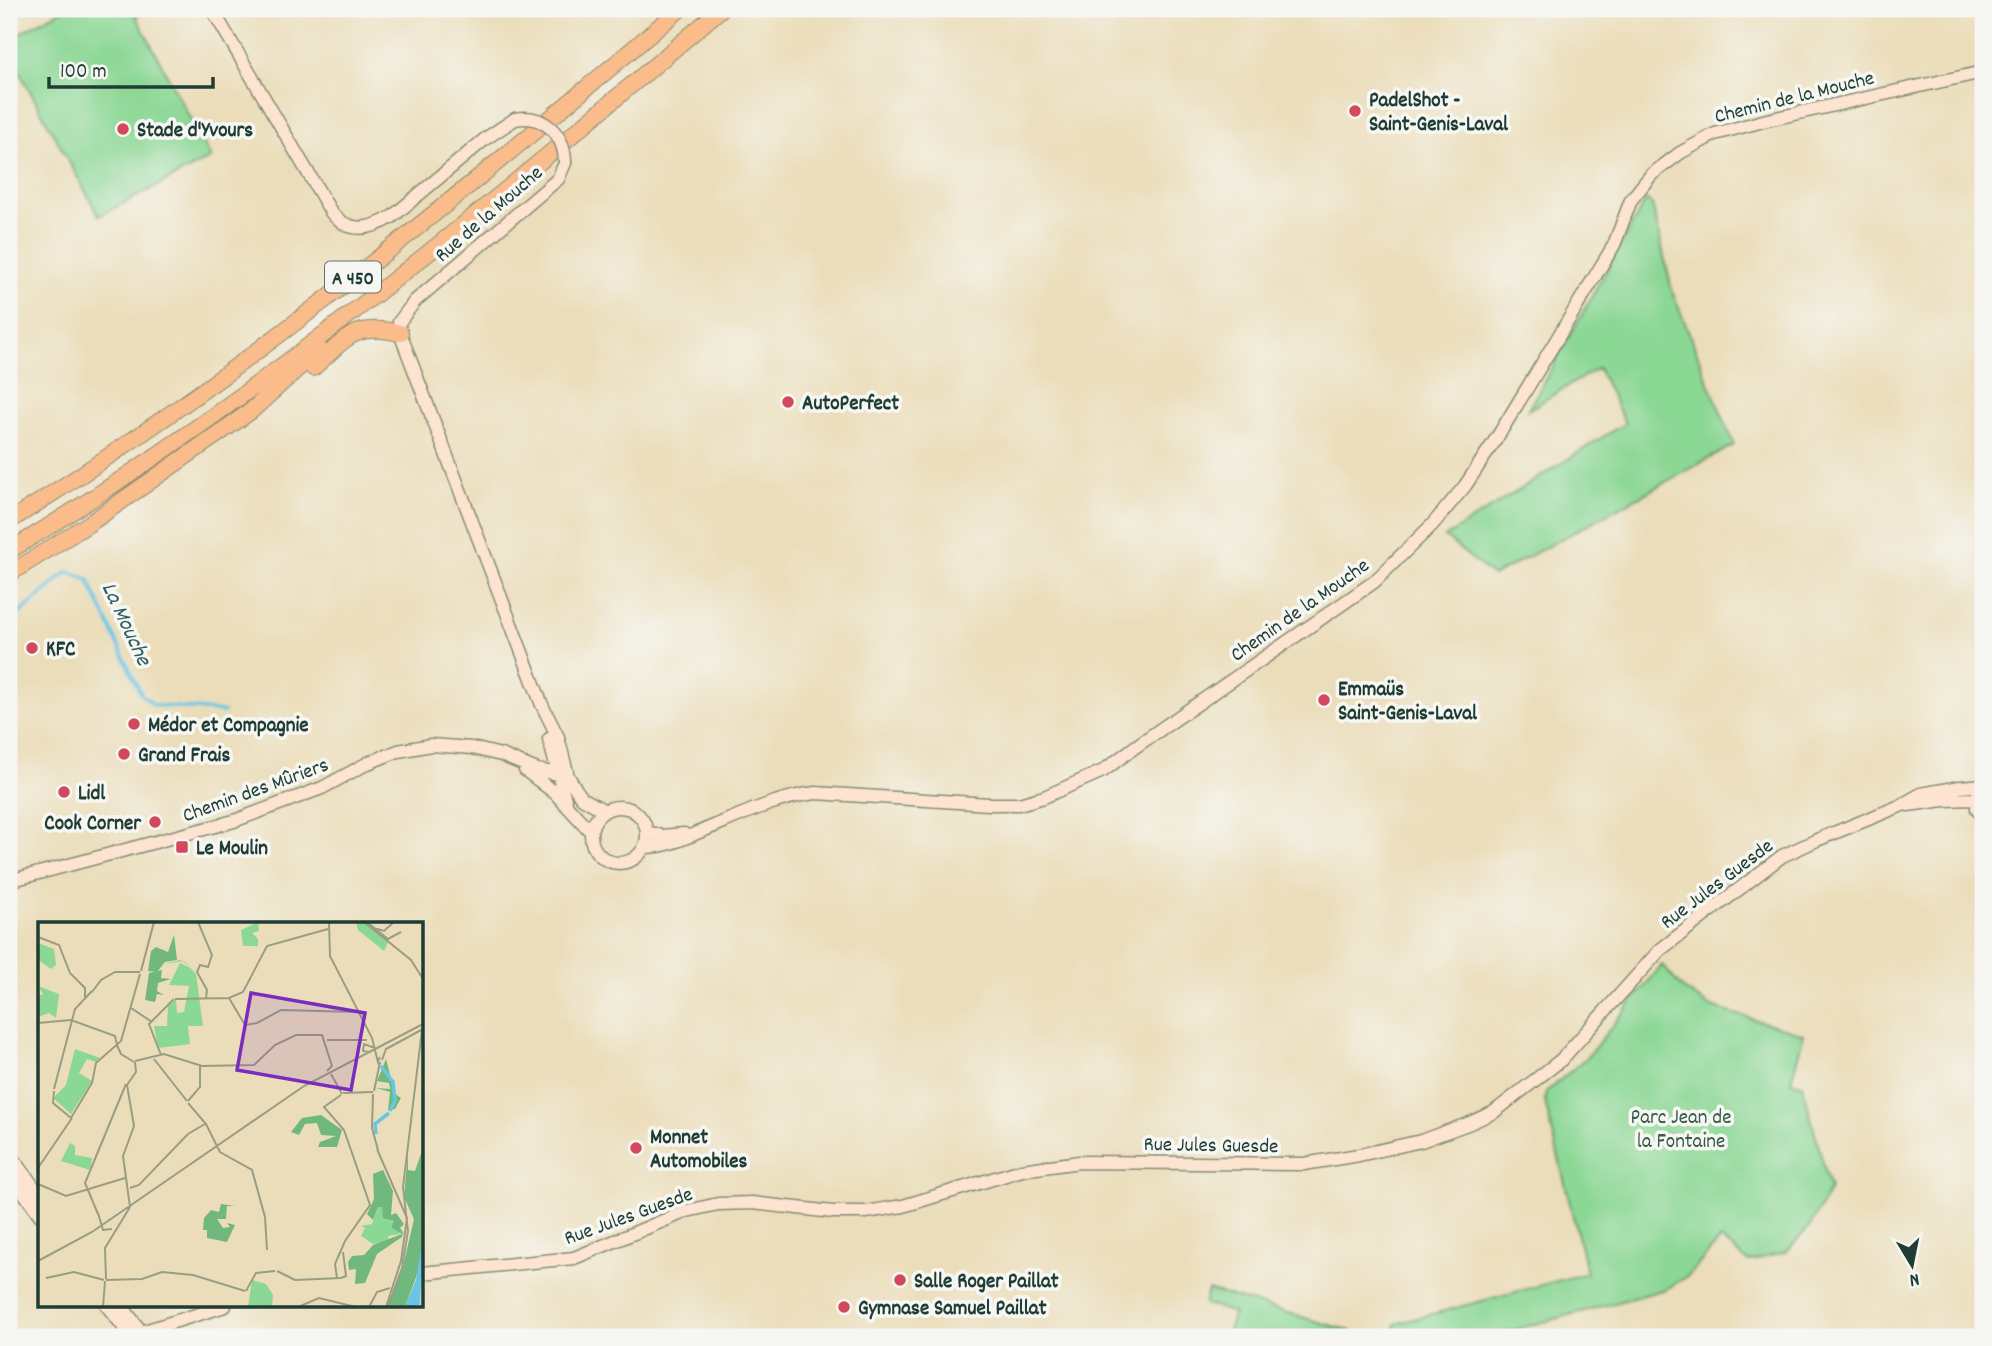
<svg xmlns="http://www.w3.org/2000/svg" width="1992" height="1346" viewBox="0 0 1992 1346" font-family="Dekko,sans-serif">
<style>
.green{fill:#8bd794;stroke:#558a64;stroke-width:2}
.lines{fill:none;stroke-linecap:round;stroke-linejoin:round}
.stream{stroke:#67c5e6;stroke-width:3.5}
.secondary-casing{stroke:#858d76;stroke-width:15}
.highway-casing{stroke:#858d76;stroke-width:18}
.secondary{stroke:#fde4d0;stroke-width:12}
.highway{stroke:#f9bc8a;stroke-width:16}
.secondary-bridge-casing{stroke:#858d76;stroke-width:15;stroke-linecap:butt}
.secondary-bridge{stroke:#fde4d0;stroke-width:12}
.poi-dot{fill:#d1495b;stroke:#f6f6f2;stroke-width:2.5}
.labels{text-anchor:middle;stroke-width:7;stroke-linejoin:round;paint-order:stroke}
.shield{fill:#f6f6f2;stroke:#60746d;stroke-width:2}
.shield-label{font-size:19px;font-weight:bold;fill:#1f3d34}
.street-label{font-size:21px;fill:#1f3d34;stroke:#f6f6f2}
.poi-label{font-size:21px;font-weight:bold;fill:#1f3d34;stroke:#f6f6f2;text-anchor:start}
.park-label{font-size:21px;fill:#355c47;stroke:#f6f6f2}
.water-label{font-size:23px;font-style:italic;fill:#315f60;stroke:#f6f6f2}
.inset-river{fill:none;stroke:#67c5e6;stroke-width:3.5}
.inset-road{fill:none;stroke:#999d84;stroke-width:2}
.view{fill:#7b2cbf;fill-opacity:0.15;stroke:#7b2cbf;stroke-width:3.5}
.inset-edge{fill:none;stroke:#1f3d34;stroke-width:3.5}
</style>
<rect width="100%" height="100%" fill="#f6f6f2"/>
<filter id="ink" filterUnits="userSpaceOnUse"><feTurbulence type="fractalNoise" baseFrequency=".0143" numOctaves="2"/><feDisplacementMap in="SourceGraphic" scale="14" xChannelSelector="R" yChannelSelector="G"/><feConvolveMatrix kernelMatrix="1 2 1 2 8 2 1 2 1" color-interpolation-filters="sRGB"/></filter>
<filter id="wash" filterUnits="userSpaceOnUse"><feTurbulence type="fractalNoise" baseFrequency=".00686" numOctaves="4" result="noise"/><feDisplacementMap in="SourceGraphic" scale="28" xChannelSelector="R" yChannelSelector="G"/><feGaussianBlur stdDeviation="1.57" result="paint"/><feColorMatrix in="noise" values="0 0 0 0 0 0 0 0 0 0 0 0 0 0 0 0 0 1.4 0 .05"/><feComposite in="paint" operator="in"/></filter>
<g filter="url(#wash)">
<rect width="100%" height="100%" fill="#ebddb9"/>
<path class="green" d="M64,9h84l-12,7 75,142 -112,58 -90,-163v-14z
M1646,200l6,4 20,87 62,154 -241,131 -48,-39 180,-114 -27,-55 -70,42z
M1662,965l20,23 29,19 93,27 -13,47 11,3 28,105 -19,36 -25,27 -38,10 -27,-23 -33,37 -22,13 -179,48h-93l1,-13 192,-51 -42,-171 1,-10 41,-35z
M1208,1290l142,41 -2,6h-122l8,-24 -30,-9z"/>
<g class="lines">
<path class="stream" d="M9,623l58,-51 21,7 53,115 13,11 70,7"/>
</g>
</g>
<g filter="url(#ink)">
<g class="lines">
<g class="secondary-casing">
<path id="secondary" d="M212,9l119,203c17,22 39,18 61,5l93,-78 30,-20
M565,163l-7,16 -143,122 -16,21 1,11 142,372 16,32 10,39 9,15 5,7 23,13
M549,739l17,64
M525,770l30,23 36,39
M1978,794l-1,15 6,10
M1908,805l36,-5 32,-1
M591 835a28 28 0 1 1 56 0a28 28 0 1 1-56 0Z
M647,832l15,4 22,-2
M645,847c22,0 37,-8 57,-16 37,-15 75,-34 114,-38l173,11h30l25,-7 59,-26 32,-24 239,-165 58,-57 33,-39 33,-50 116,-191 17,-45 20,-25 29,-22 35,-19 52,-14 216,-48
M9,881l225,-60 88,-33 46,-25 30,-12 33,-6 41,3 29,7 36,15 31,6
M9,1152l31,44
M9,1172l31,43
M422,1273l152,-15 113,-47 31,-7 34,-1 81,9h33l37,-6 119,-36 57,-8 225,2 55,-9 62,-14 49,-18 24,-11 67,-52 99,-110 122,-94 35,-16 83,-34 21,-12 39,-7 23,-2
M107,1306l25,31
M122,1306l23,31
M141,1332l84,-26"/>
</g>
<g class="highway-casing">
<path id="highway" d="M313,368c34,-29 39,-46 87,-35
M9,521c239,-149 457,-330 671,-512
M9,551c255,-155 485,-348 712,-542
M9,574l81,-51 161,-112 68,-62"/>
</g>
<use href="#secondary" class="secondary"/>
<use href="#highway" class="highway"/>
<g class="secondary-bridge-casing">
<path id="secondary-bridge" d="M515,119c29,-6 50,16 50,44"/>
</g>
<use href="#secondary-bridge" class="secondary-bridge"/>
</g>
</g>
<g class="poi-dot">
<circle cx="1355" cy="111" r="7"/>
<circle cx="123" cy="129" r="7"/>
<circle cx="788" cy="402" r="7"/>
<circle cx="32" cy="648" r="7"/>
<circle cx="1324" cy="700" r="7"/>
<circle cx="134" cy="724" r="7"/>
<circle cx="124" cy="754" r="7"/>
<circle cx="64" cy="792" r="7"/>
<circle cx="155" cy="822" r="7"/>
<rect x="175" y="840" width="14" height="14" rx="3.5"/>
<circle cx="636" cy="1148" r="7"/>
<circle cx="900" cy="1280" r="7"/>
<circle cx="844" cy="1307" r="7"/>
</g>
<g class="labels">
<rect class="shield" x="325" y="261.5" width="56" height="31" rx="5"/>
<g class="shield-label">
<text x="353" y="284">A 450</text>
</g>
<g class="street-label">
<text transform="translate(1794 96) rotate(-14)" y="7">Chemin de la Mouche</text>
<text transform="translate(488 213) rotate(-41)" y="7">Rue de la Mouche</text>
<text transform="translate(1299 609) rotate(-35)" y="7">Chemin de la Mouche</text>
<text transform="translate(255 789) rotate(-20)" y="7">Chemin des Mûriers</text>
<text transform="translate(1716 883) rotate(-37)" y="7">Rue Jules Guesde</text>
<text transform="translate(1211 1144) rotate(1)" y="7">Rue Jules Guesde</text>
<text transform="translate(628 1215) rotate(-20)" y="7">Rue Jules Guesde</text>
</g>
<g class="poi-label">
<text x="1369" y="106">PadelShot -<tspan x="1369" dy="24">Saint-Genis-Laval</tspan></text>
<text x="137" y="136">Stade d'Yvours</text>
<text x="802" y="409">AutoPerfect</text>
<text x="46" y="655">KFC</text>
<text x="1338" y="695">Emmaüs<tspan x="1338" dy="24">Saint-Genis-Laval</tspan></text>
<text x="148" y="731">Médor et Compagnie</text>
<text x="138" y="761">Grand Frais</text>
<text x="78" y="799">Lidl</text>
<text x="141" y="829" text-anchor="end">Cook Corner</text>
<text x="196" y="854">Le Moulin</text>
<text x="650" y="1143">Monnet<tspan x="650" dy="24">Automobiles</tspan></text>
<text x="914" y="1287">Salle Roger Paillat</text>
<text x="858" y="1314">Gymnase Samuel Paillat</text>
</g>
<g class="park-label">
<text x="1681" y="1123">Parc Jean de<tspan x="1681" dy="24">la Fontaine</tspan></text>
</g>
<g class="water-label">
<text transform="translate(128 623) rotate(65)" y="8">La Mouche</text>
</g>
</g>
<g transform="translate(38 922)">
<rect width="385" height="385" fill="#ebddb9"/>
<path d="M220,0l1,9 -7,2 6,6v7h-15l-2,-16zM318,0h7l25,20 -4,9 -26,-21zM0,21l16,6 2,16 -5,4 -13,-9zM142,38l4,1 12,13 7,52h-15l2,18 -32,4 -4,-22h13l1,-20 8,-7 1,14 7,-1 5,-26 -20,-1 11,-22 10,5 -7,-7 -18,3zM0,64l21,8 -3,24 -7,-5 -11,4v-21l5,-2zM37,127l25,9 -4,4 -9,-3 -8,14 13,8 -21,33 -18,-16 13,-13zM32,221l5,3v9l17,3 -2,12 -29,-9zM340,285h4l18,27 -12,2 1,6 -16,2 -12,-8 4,-8 -4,-2 11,-2zM214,358l14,4 7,11 -1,12h-24z" fill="#8bd794"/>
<path d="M136,13l3,25 -12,2 -8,10 -9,-1 3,-20 5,-4 12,5zM124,48l-1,8 10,1 -13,4 -1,8 7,4 -7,-1 -2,8 -10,-2 4,-27zM348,137l9,35 6,4 -6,11 -7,1 2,-18 -14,-4 14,1 -1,-6 -12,-2zM283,193l21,15 -5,17h-19l2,-5 16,-6 -15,-1 -4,-12 -12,1 -6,11 -8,-3 11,-14zM385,226v91l-5,33 -13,35h-19l16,-36 12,-52 -10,-22 4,-47v20l7,1zM345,248l10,21 -2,24 5,-2 8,11 -4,4 3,4 -1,5 -25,17 -12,29 -10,1 1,-15 -7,1 -1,-8 4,-6 12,-1 9,-10 29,-11 -10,-6 1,-7 -10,-3 -1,-11h-4l-5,13 -6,-6 7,-15 -1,-25zM183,282l14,2h-8l-1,13h-9l6,9 7,-1 -3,-4 8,2 -8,17 -20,-4v-8h-4l1,-12 7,-8 8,2z" fill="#70b87e"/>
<path d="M385,317l-3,66 -15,2 11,-27z" fill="#67c5e6"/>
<path class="inset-river" d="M343,144l12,16 2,19 -5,10M338,212l-1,-10 14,-11"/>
<path class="inset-road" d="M160,0l14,33 -4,12 -8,-2 -3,7 10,18 -1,8M291,0l1,34 42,82 6,24 2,-5M326,0l47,38 12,19M329,0l21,17 13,-7M333,5l13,4 10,-9M0,15l21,8 11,28 15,15v10M103,49l13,-49M54,70l9,-12 14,-8h25M191,76l13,22M137,77l54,-1 14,-6 24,-46 61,-17M93,86l21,14M204,98l3,5 12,-2 24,-13 76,2M0,101l33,-3 44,16 2,9M284,113l10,31 -5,5M289,118h40M79,123l4,9 13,8M331,130l-6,-1 1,-7 11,4M123,133l-12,-31 25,-25M116,137l33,42M344,138l4,-11 37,-20M97,139l29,-7 38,12 52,-1 21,-20 21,-10h27M293,152l11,20M89,163l9,-13 -1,-10M16,167l21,-80 17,-18M16,169l-1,12 18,15M336,169l6,-29M305,171l30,-1M335,172l-1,34 6,22M150,179l12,-14v-21M150,181l18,21 14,28 32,18 13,47 2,33M33,196l21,-35 4,-20 25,-22 19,-67M339,227l30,69 -6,43 -15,46M0,246l34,-50M0,262l28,12 59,-18M92,266l9,-3 49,-51 17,-10M60,291l5,17 9,-1M60,292l-13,-31 41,-99M0,339l54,-29 212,-146 119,-62M239,349l18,9 46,-2 5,-2 -3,-24M8,356l28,-6 30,8M299,356l-2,-14 10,-23 25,-36 -26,-75 -20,-23 17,-12M68,357l-1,-31 25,-41 -7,-51 11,-30 -7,-41M68,358l36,-1 20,-7 31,3 52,16M208,369l10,-18 19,-2M65,385l2,-26M260,385l21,-9 37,9M331,385l8,-15 13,-4M350,385l14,-39 6,-37 -5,-44 19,-157"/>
<path class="view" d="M213,71l114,20 -14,77 -114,-20z"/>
<rect width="385" height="385" class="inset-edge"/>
</g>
<rect width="1992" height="1346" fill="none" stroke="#f6f6f2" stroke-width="35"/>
<g transform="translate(1912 1265) rotate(170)" stroke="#f6f6f2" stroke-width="5" paint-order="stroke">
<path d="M0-5L12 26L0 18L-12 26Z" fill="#1f3d34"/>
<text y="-10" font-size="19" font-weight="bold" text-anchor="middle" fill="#1f3d34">N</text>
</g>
<path d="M49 77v10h164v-10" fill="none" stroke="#1f3d34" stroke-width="3.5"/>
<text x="60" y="77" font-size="21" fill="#1f3d34" stroke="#f6f6f2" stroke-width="5" paint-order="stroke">100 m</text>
</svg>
